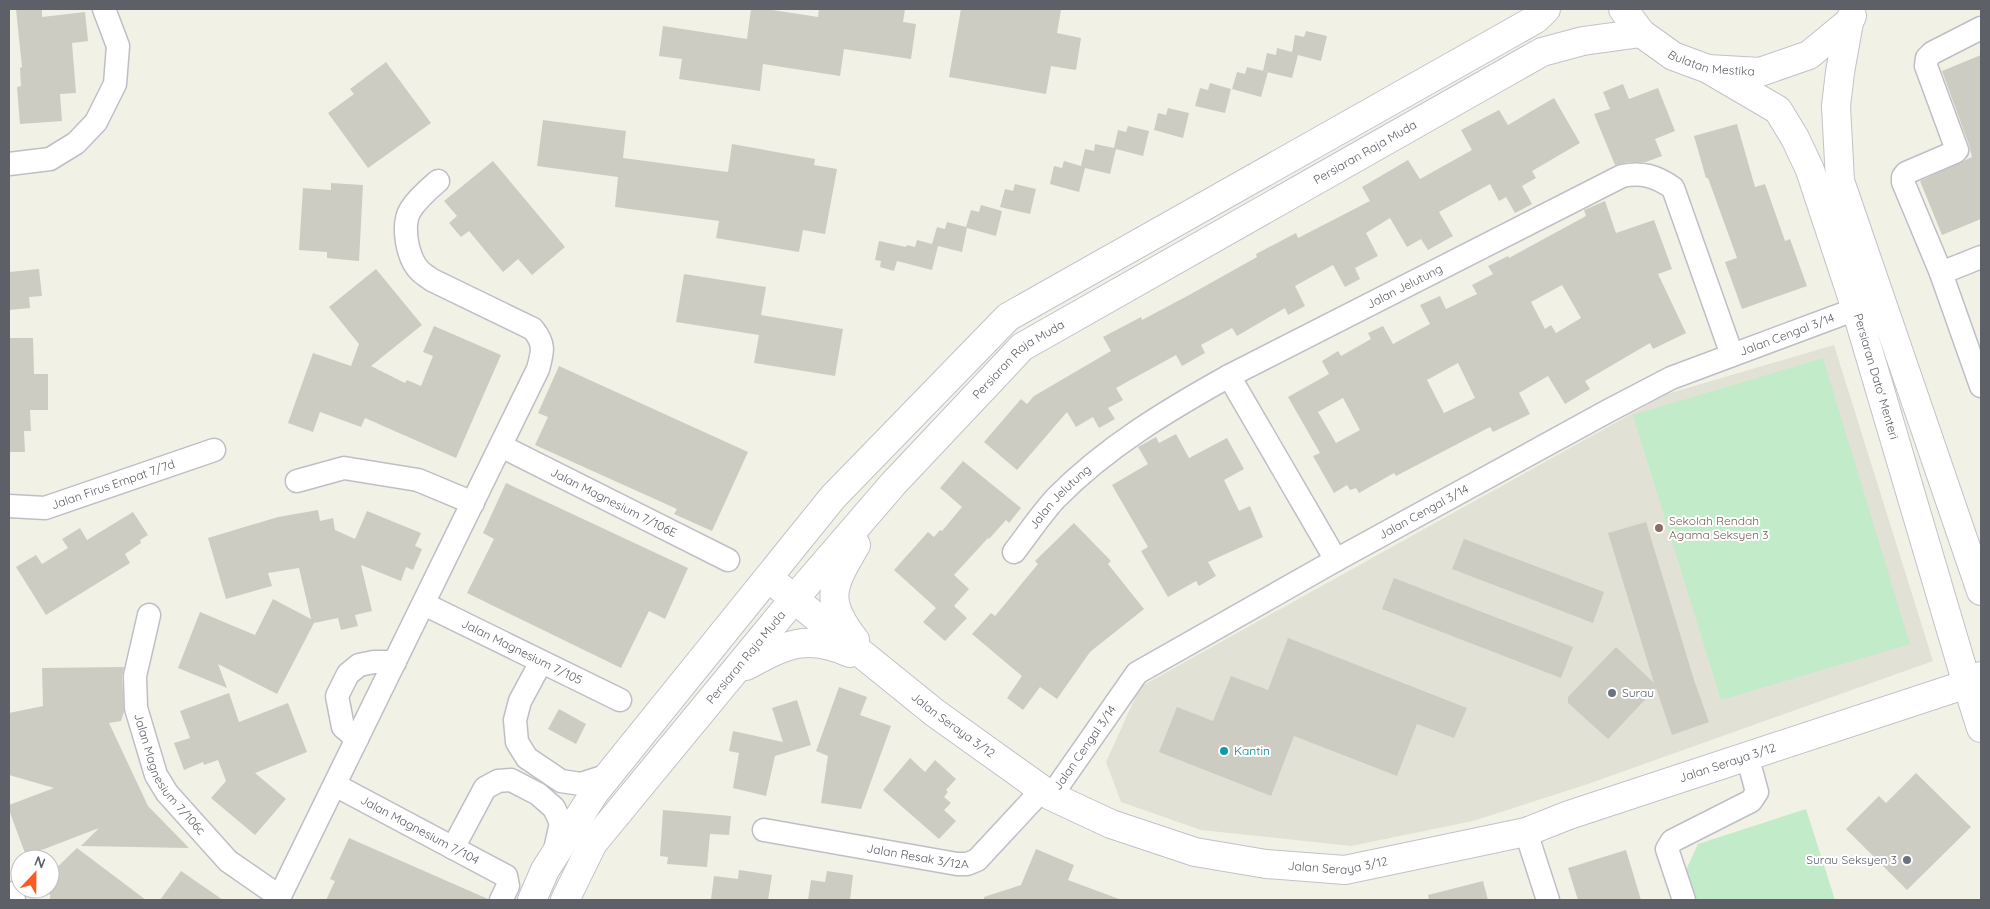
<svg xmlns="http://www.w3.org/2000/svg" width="1990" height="909" viewBox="0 0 1990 909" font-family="Quicksand,sans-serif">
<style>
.education{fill:#e2e1d5}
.green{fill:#c1ebc9}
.building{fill:#cdccc3;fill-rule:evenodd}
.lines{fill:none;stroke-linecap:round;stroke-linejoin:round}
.street-casing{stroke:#bebfc6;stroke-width:25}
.secondary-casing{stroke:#c1c2ca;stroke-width:30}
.street{stroke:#fff;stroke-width:22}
.secondary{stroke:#fff;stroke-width:28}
.education-dot{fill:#8d6e63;stroke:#fff;stroke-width:2}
.worship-dot{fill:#6b7280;stroke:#fff;stroke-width:2}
.culture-dot{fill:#0f9aa8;stroke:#fff;stroke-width:2}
.labels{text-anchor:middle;stroke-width:4;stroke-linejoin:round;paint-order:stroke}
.street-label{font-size:12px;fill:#5e6068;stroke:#fff}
.education-label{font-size:12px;fill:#785e54;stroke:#fff;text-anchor:start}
.worship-label{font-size:12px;fill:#5b616d;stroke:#fff;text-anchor:start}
.culture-label{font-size:12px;fill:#0d838f;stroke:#fff;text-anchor:start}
</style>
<rect width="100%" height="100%" fill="#f1f1e6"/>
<path class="education" d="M1834,345l99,316 -348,124 -112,36 -122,25 -150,-16 -80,-28 -15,-40 34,-75 527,-293z"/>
<path class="green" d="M1823,358l87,286 -189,56 -88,-285z
M1806,809l29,91h-139l-10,-30 12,-26z"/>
<path class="building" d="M16,9h26v8l43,-5 3,29 -16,2 4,50 -16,1 2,27 -42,3 -3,-37 4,-1 -1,-18 2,-1z
M751,9h15l52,8 1,-8h86l-2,13 13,2 -5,35 -67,-10 -4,27 -77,-12 -3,27 -81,-12 3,-20 -23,-3 4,-30 84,13z
M961,9h90l10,1 -4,23 24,5 -5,32 -25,-4 -5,28 -97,-17z
M1306,31l21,5 -6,25 -23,-6 -6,23 -29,-7 4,-18 9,2 1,-7 15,4 3,-17 9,2z
M1981,55v164l-39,16 -22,-54 52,-24 -3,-12 -27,-74z
M386,62l45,61 -63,45 -40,-55 26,-19 -4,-5z
M1247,67l21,5 -7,25 -29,-8 5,-17 8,2z
M1210,83l21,6 -6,24 -30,-7 5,-18 8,2z
M1623,84l6,15 29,-11 17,43 -20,8 7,17 -16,6h-18l-13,3 -21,-51 16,-5 -7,-17z
M1554,98l26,45 -48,28 4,7 -14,8 10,18 -17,9 -9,-16 -7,4 -9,-17 -51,28 14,24 -25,14 -7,-11 -14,8 -17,-29 -24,15 12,23 -23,12 5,11 -15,8 -12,-22 -38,21 10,20 -17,9 -3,-7 -48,28 -5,-8 -31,17 4,8 -23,13 -6,-11 -60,33 7,12 -15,8 7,11 -16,9 -6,-11 -17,10 -9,-15 -50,58 -33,-28 37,-43 6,5 7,-8 77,-45 -8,-14 38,-20 1,3 49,-26 66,-37 -1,-3 40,-21 2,5 72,-37 -8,-14 46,-27 12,19 52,-29 -11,-20 38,-20 9,15z
M1168,108l21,5 -6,25 -29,-8 4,-17 8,2z
M543,120l83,11 -3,27 105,14 4,-28 83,15 -1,6 23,4 -12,65 -22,-4 -4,22 -83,-14 3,-17 -104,-14 3,-30 -81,-11z
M1737,124l18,63 10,-3 20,57 5,-2 17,47 -65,23 -17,-47 12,-4 -29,-80h-2l-12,-42z
M1128,126l21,5 -6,25 -27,-7 -6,25 -25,-6 -6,24 -29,-8 4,-18 8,2 2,-7 17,5 4,-17 9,2 1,-7 19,4 4,-18 8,2z
M493,161l72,86 -33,28 -14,-16 -15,13 -34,-41 -8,6 -12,-14 8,-7 -13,-15z
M331,183l32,2 -4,76 -32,-3v-6l-28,-2 4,-62 28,2z
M1015,184l21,5 -6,25 -30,-7 5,-18 8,2z
M1605,201l11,32 38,-13 18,49 -14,5 28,59 -33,16 -3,-6 -65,38 5,8 -25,15 -17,-28 -29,17 11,21 -37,18 -3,-5 -94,49 -2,-3 -35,20 -3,-5 -6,2 -3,-5 -13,8 -21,-37 7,-3 -32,-56 41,-23 -7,-13 16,-10 3,5 30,-17 -3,-6 15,-7 10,18 37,-20 -10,-19 20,-9 6,13 31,-15 -5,-9 21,-11 -5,-8 20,-10 1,2 77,-42 -2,-6zM1562,285l19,33 -25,15 -5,-8 -6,4 -14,-27zM1458,363l17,35 -31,15 -17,-33zM1343,398l17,32 -24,13 -18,-31z
M981,205l21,6 -6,25 -29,-8 -5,24 -24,-6 -6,24 -35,-9 -3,10 -14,-4 1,-6 -6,-1 4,-19 27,6 1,-2 8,2 2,-7 15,4 5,-17 8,2 2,-7 19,5 5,-17 8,2z
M39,269l3,27 -13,1 1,11 -21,2v-38z
M376,269l46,56 -51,41 34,17 2,-3 14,6 12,-30 -10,-4 11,-26 67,29 -45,103 -91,-40 -4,9 -41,-15 -7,20 -25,-9 25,-70 38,13 8,-22 -30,-37z
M684,274l82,13 -5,28 82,14 -8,47 -81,-13 5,-28 -83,-13z
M9,338h24l1,36h14v36h-18l1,21h-7l1,21h-16z
M559,366l189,86 -36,79 -38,-17 3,-5 -142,-64 13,-28 -10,-4z
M1176,434l13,24 38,-20 17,31 -20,11 15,31 11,-5 13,31 -55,25 8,14 -17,10 -3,-5 -28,16 -27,-46 7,-4 -36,-62 36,-21 -10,-17 18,-10 3,6z
M963,461l58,47 -12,15 -3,-3 -17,19 -1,-1 -34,37 15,14 -15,17 13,12 -22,23 -22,-19 13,-14 -42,-38 34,-38 6,5 6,-7 2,1 20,-24 -22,-19z
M506,483l182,85 -23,51 -16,-8 -28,57 -154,-75 27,-54 -11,-6z
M318,510l2,11 13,-3 2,12 20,9 12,-28 54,22 -6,13 7,3 -9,21 -7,-3 -5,14 -40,-16 11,46 -17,4 3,11 -17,4 -3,-12 -24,5 -37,71 -59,-30 9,24 -49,-20 22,-56 55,23 18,-36 38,20 -12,-51 -31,5 4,13 -46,13 -18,-61 70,-21z
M133,512l15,23 -8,5 1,3 -16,11 5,9 -84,52 -30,-48 20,-12 6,9 26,-16 -6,-9 18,-11 7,12z
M1646,522l48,158 15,42 -37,13 -16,-47 -48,51 -40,-36v-6l48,-50 38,36 -46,-150z
M1074,523l37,38 -3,3 36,45 -54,43 -33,47 -17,-12 -17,23 -16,-12 15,-22 -50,-42 19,-21 4,3 43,-52 -3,-3z
M1464,539l140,53 -11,31 -141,-54z
M1394,578l179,69 -12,31 -179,-69z
M1288,638l179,70 -13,30 -37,-14 -20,52 -103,-40 -23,60 -112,-44 18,-45 36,14 18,-45 37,14z
M124,667l-2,9 2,36 -3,9 -12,2 39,83 41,42 -108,-2 18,-18 -73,28 -17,-46v-5l45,-17 -45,-13v-62l34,-7 -1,-38z
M839,687l28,10 -7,18 31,11 -30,83 -40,-6 7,-47 -12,-5z
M229,693l10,29 49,-19 19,49 -52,21 31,26 -31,36 -44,-37 15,-17 -8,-21 -14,5 -1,-3 -19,8 -10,-27 16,-5 -10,-27z
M797,700l14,45 -36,11 -9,40 -33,-8 6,-35 -10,-2 4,-20 50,11 -11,-34z
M559,709l27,15 -10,20 -28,-15z
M910,758l15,14 10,-12 21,19 -10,11 2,2 -4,5 7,6 -7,7 12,11 -17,18 -56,-49z
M1916,773l55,54 -64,63 -61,-61 33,-33 7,7z
M663,810l68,6 -2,19 -19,-1 -3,33 -40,-3 1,-7 -8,-1z
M349,838l139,61v1h-162l9,-19 -5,-2z
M77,848l69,52h-96v-26z
M1036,849l38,16 -6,15 51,19v1h-135v-3l37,-12z
M1626,850l15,50h-63l-10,-32z
M739,870l33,5 -4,25 -57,-1 3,-23 24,3z
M181,871l42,29h-63z
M827,871l26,4 -3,25h-42l3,-20 14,2z
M1483,881l5,19h-59l-1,-5z"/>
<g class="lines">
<g class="street-casing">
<g id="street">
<path d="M1981,28l-49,25 -5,5 -1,8 31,84 -2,2 -49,21 -3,4v5l38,91 40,113"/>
<path d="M9,164l41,-5 26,-16 20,-21 19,-38 3,-38 -14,-37"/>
<path d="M1941,273l40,-16"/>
<path d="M1229,376l107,184"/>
<path id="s1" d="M501,446l227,114"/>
<path d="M297,481l47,-13 74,12 55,23"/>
<path id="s2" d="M9,506l36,2 169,-58"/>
<path id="s3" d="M1014,552c14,-18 27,-38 42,-54 50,-51 112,-88 173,-122l393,-200c20,-4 34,0 51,12l59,167"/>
<path id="s4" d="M424,604l196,96"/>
<path id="s5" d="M149,615l-14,61 1,32 20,67 11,18 61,68 52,36"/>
<path d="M541,662l-21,39 -5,19 2,22 10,16 34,23 20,3 25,-8"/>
<path d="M357,739l-14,-12 -6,-31 11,-22 11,-9 15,-3h21"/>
<path id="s6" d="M335,785l171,91 2,10 -7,14"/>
<path id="s7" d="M1051,796l86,-123 199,-113 272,-149 63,-33 185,-69"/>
<path id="s8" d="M764,830l193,34h10l10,-4 65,-70"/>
<path d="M1526,832l22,68"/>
<path d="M453,848l32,-60 13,-7 13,-1 27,14 16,14 7,15 -6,27"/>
<path d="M9,893l5,7"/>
<path d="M278,900l260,-531c5,-18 7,-25 -5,-40l-101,-49c-4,-3 -9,-6 -12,-9 -13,-13 -19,-47 -9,-62 7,-11 18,-20 27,-28"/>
<path d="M1684,900l-17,-51 5,-8 79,-40 6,-9 -10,-37"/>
</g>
</g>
<g class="secondary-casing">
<g id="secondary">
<path id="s9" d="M1623,9l18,24 32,23 35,13 52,3 49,-17 40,-33 3,-6"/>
<path d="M1849,22l-9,50 -4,34 4,75 141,410"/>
<path id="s10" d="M1708,69l70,41 17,28 15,32 46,139 111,375 14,44"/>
<path id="s11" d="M781,588l13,11 141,114 116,83 60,28 84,28 71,12 79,6 181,-38 43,-17 398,-131 14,-8"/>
<path d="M855,640c-32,-40 -23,-54 1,-95"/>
<path d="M746,666c39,-21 60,-33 104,-13"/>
<path d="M532,900l13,-30 50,-78 238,-295 175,-180 528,-298 10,-10"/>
<path id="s12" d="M565,900l28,-57 201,-244 99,-115 129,-137 520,-295 41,-11 58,-8"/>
</g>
</g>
<use href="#street" class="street"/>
<use href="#secondary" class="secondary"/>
</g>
<circle class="education-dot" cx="1659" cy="528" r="5"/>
<g class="worship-dot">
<circle cx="1612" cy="693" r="5"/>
<circle cx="1907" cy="860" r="5"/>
</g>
<circle class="culture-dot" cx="1224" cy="751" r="5"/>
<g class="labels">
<g class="street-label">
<text dy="4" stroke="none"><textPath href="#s9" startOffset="109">Bulatan Mestika</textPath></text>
<text dy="4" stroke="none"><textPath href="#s12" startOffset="1114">Persiaran Raja Muda</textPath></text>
<text dy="4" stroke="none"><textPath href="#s3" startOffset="478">Jalan Jelutung</textPath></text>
<text dy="4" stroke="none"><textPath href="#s7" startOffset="884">Jalan Cengal 3/14</textPath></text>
<text dy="4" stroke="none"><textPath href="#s12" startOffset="709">Persiaran Raja Muda</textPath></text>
<text dy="4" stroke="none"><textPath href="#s10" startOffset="366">Persiaran Dato' Menteri</textPath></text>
<text dy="4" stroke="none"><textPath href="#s2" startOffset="108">Jalan Firus Empat 7/7d</textPath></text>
<text dy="4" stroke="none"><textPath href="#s3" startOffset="72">Jalan Jelutung</textPath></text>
<text dy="4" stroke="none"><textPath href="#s1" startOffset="126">Jalan Magnesium 7/106E</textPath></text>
<text dy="4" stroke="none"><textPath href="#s7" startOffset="479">Jalan Cengal 3/14</textPath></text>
<text dy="4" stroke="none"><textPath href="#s4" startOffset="109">Jalan Magnesium 7/105</textPath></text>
<text dy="4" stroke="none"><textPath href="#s12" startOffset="304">Persiaran Raja Muda</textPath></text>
<text dy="4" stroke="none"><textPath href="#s11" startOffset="220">Jalan Seraya 3/12</textPath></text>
<text dy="4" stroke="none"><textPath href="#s7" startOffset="59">Jalan Cengal 3/14</textPath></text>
<text dy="4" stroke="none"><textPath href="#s11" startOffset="1045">Jalan Seraya 3/12</textPath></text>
<text dy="4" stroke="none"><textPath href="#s5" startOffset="170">Jalan Magnesium 7/106c</textPath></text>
<text dy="4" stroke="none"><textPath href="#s6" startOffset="96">Jalan Magnesium 7/104</textPath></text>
<text dy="4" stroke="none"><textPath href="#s8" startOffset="156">Jalan Resak 3/12A</textPath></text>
<text dy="4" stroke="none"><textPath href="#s11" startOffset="640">Jalan Seraya 3/12</textPath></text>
</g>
<g class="education-label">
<text x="1669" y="525">Sekolah Rendah<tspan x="1669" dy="14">Agama Seksyen 3</tspan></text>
</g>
<g class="worship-label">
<text x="1622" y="697">Surau</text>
<text x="1897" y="864" text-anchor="end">Surau Seksyen 3</text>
</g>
<g class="culture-label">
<text x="1234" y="755">Kantin</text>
</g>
</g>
<rect width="1990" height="909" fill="none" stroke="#5e6068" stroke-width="20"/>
<g transform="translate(35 874) rotate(22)"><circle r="24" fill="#ffffff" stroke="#bfbfc3"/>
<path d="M0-4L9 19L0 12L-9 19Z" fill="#fb5b23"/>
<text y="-8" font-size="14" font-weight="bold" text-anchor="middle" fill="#5e6068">N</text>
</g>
</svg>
